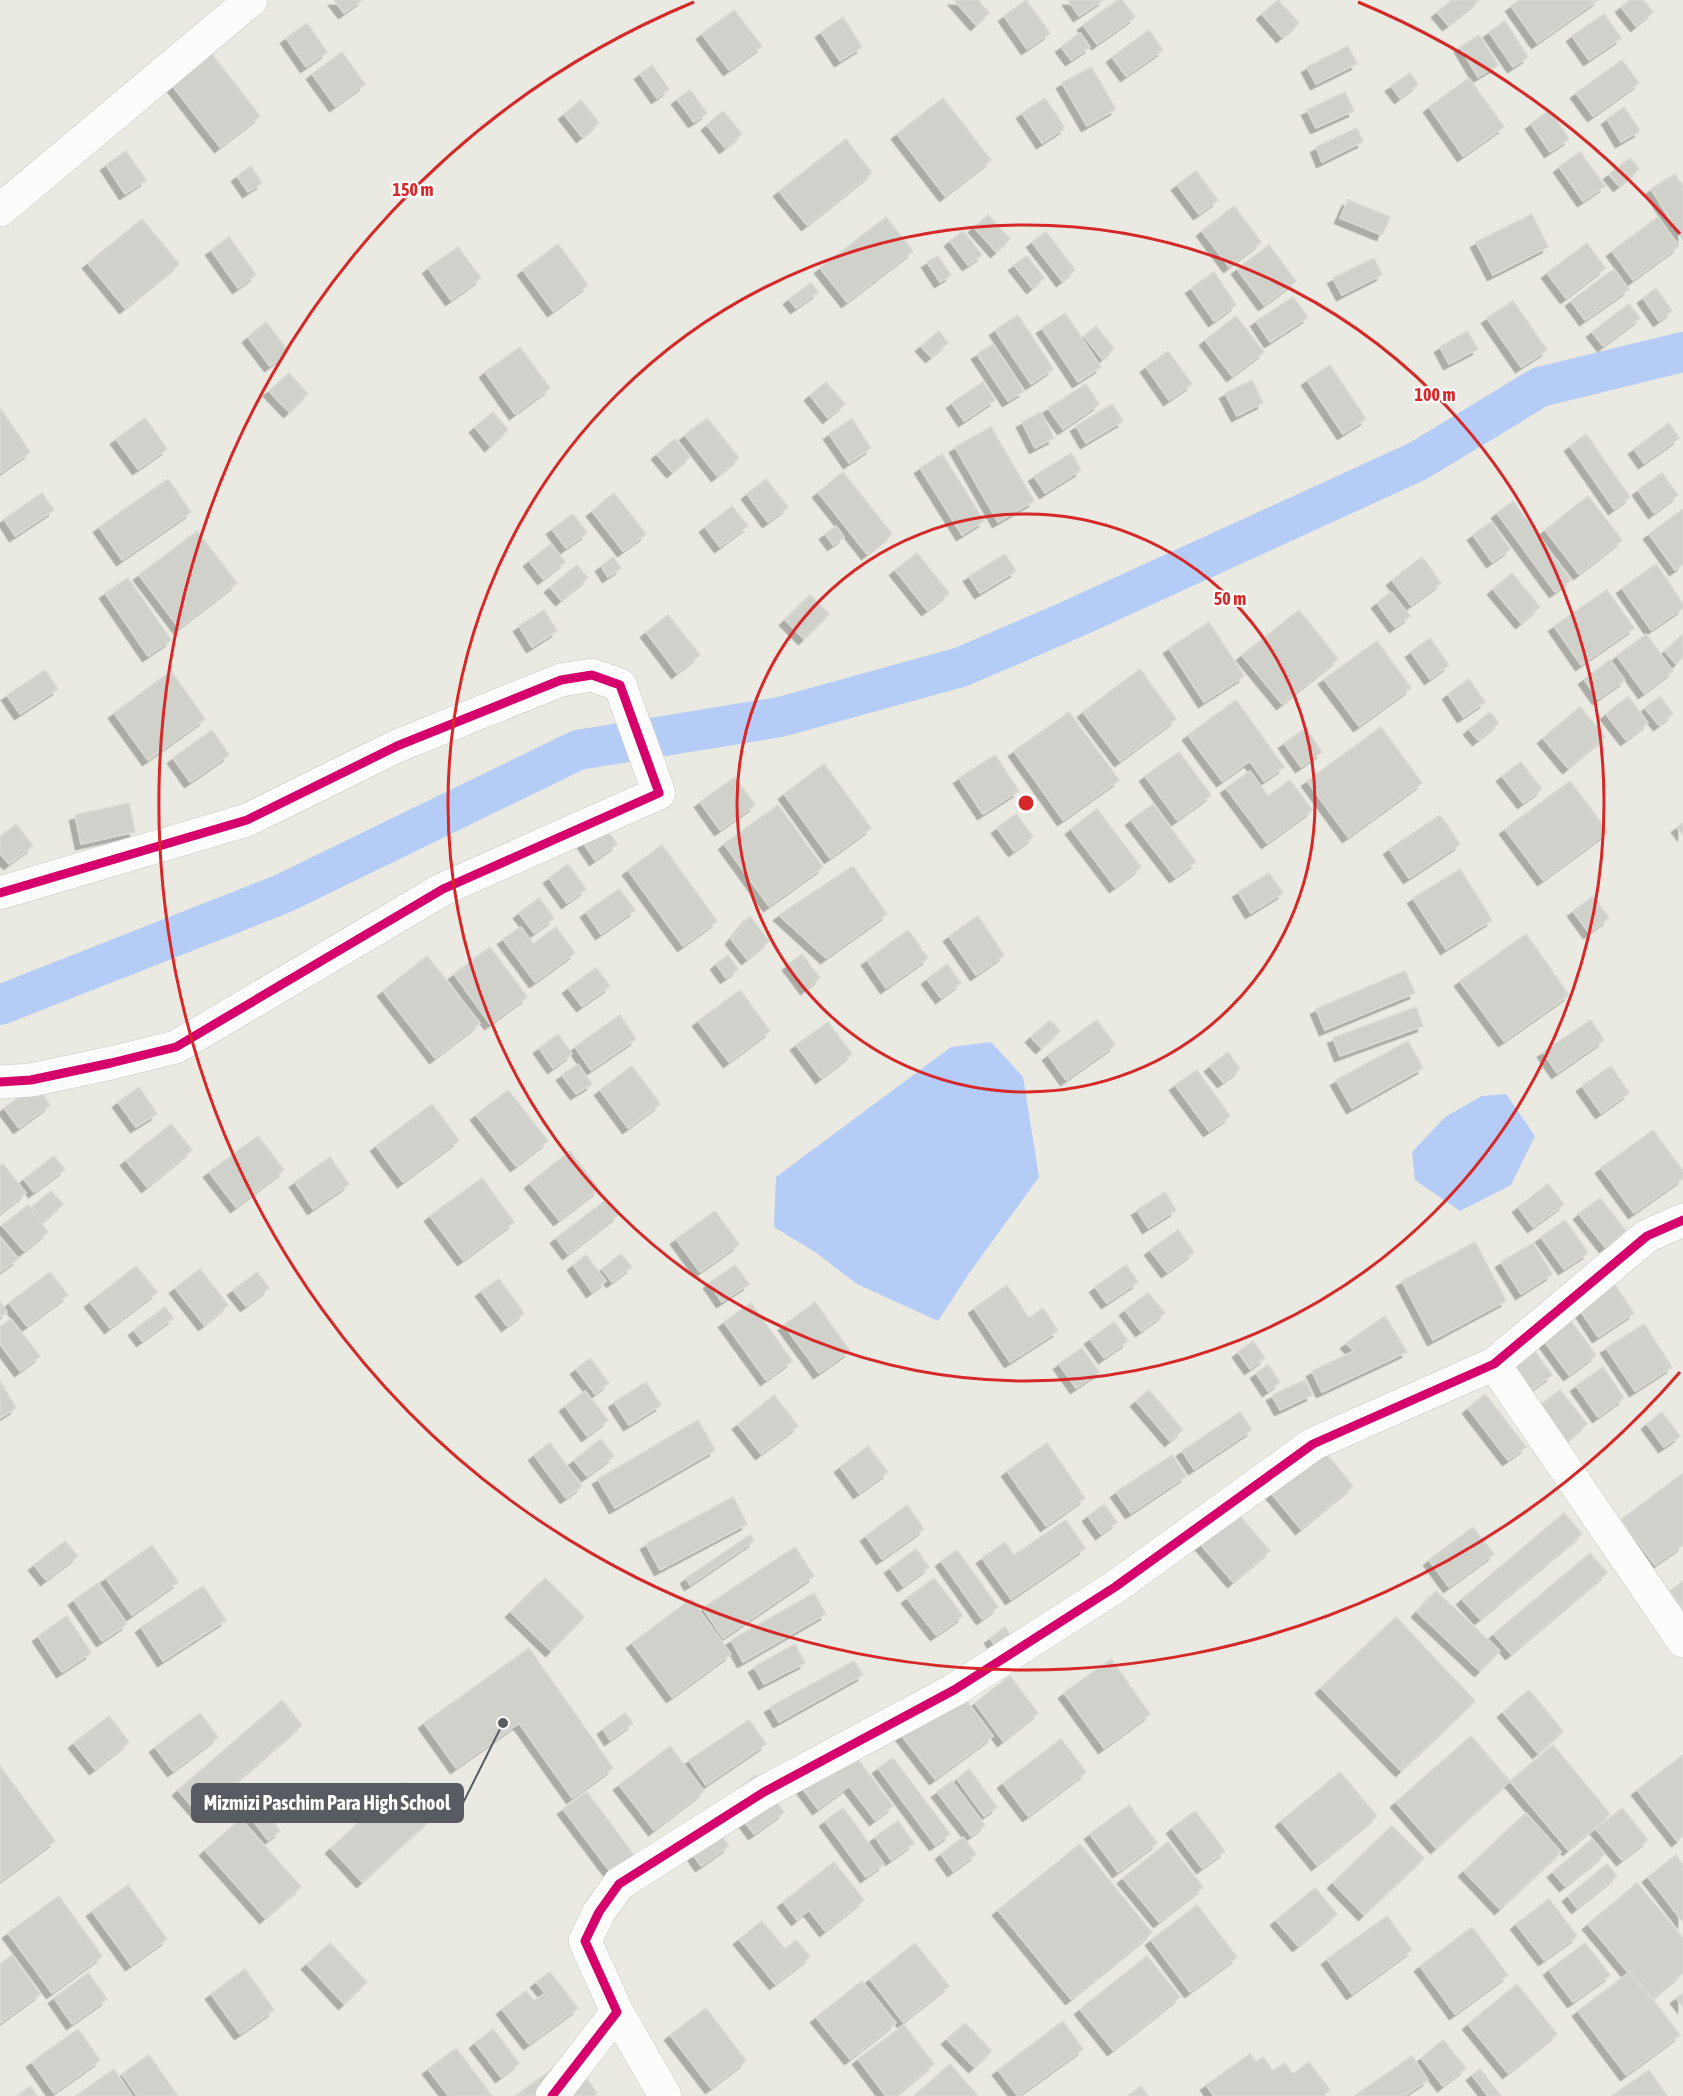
<svg xmlns="http://www.w3.org/2000/svg" width="1683" height="2096" viewBox="0 0 1683 2096" font-family="'Asap Condensed',sans-serif">
<style>
.water{fill:#b5ccf6}
.lines{fill:none;stroke-linecap:round;stroke-linejoin:round}
.canal{stroke:#b5ccf6;stroke-width:40}
.building{fill:#d1d1cc;stroke:#d9d8d2;stroke-width:1.5;filter:url(#shadow)}
.minor-casing{stroke:#c7c7c5;stroke-width:34}
.minor{stroke:#fcfcfb;stroke-width:33}
.cycleway-casing{stroke:#fff;stroke-width:13}
.cycleway{stroke:#d6006c;stroke-width:9}
.ring{fill:none;stroke:#d62828;stroke-width:3}
.centre{fill:#d62828;stroke:#fff;stroke-width:3}
.ring-label{font-size:18px;text-anchor:middle;font-weight:bold;fill:#d62828;stroke:#fff;stroke-width:4.5;stroke-linejoin:round;paint-order:stroke}
.leader{fill:none;stroke:#585b62;stroke-width:2}
.callout-dot{fill:#585b62;stroke:#fff;stroke-width:2}
.callout{fill:#585b62;stroke:#585b62;stroke-width:2}
.callout-label{font-size:20px;text-anchor:middle;font-weight:bold;fill:#fff}
</style>
<defs>
<filter id="shadow"><feDropShadow dx="-5.5" dy="5.5" stdDeviation="0" flood-color="#0004"/></filter>
</defs>
<rect width="100%" height="100%" fill="#eaeae2"/>
<path class="water" d="M991,1042l32,35 16,100 -69,95 -32,49 -81,-37 -42,-32 -41,-25 2,-50 175,-130z
M1506,1094l29,42 -24,49 -51,26 -45,-31 -3,-28 33,-35 37,-21z"/>
<g class="lines">
<path class="canal" d="M0,1005l282,-111 296,-144 202,-33 181,-50 107,-46 350,-160 122,-74 143,-35"/>
</g>
<path class="building" d="M334,0h28l-18,13z
M954,0h24l11,13 -13,12z
M1026,0l24,33 -23,16 -23,-33z
M1068,0h35l-24,16z
M1118,0h4l13,17 -38,27 -14,-19z
M1278,0l21,23 -17,14 -20,-23z
M1452,0h27l-31,25 -11,-13z
M1520,0h78l-61,43 -26,-37z
M1630,0h13l10,12 -17,14 -15,-19z
M734,10l28,36 -33,24 -27,-36z
M1604,14l17,24 -32,22 -17,-24z
M843,17l19,30 -22,14 -19,-29z
M1505,21l23,36 -15,10 -24,-35z
M307,23l20,29 -21,15 -20,-29z
M1149,30l14,20 -37,26 -14,-19z
M1080,33l10,14 -19,13 -10,-13z
M1479,35l19,30 -20,12 -18,-30z
M1348,46l9,18 -41,20 -9,-17z
M342,52l23,32 -30,22 -23,-32z
M211,53l49,63 -40,31 -49,-63z
M1622,60l17,23 -46,33 -17,-23z
M652,65l17,24 -12,9 -17,-24z
M1091,67l25,42 -29,17 -25,-43z
M1410,73l8,11 -18,14 -9,-12z
M1469,78l35,49 -41,29 -34,-49z
M690,90l17,23 -13,9 -17,-23z
M1345,92l9,19 -38,17 -9,-18z
M943,98l48,62 -46,36 -48,-62z
M1045,98l20,30 -23,15 -20,-30z
M581,100l18,23 -17,14 -18,-23z
M1624,107l16,24 -19,11 -14,-23z
M1550,110l19,29 -19,13 -19,-28z
M723,111l19,23 -17,14 -18,-23z
M1357,128l6,14 -41,20 -6,-15z
M846,139l26,34 -65,52 -28,-34z
M126,151l20,29 -21,14 -19,-29z
M1580,152l25,34 -22,15 -24,-34z
M1630,158l9,11 -20,17 -10,-12z
M251,166l11,17 -14,9 -11,-16z
M1196,171l22,29 -19,14 -22,-29z
M1675,174l8,12v54l-32,-51z
M1348,200l42,17 -8,18 -42,-17z
M1234,206l27,36 -32,25 -27,-36z
M1532,214l16,33 -55,28 -17,-33z
M988,215l22,24 -14,13 -22,-25z
M886,217l27,34 -66,51 -27,-34z
M1658,217l21,29 -46,34 -21,-29z
M142,219l37,45 -54,44 -37,-45z
M963,231l19,24 -14,10 -18,-24z
M1046,232l29,38 -13,11 -30,-39z
M229,237l27,38 -18,13 -27,-38z
M1587,243l18,25 -39,30 -19,-25z
M558,244l30,41 -35,26 -30,-41z
M1269,245l27,36 -32,24 -27,-36z
M458,247l23,31 -30,22 -23,-32z
M938,256l13,19 -11,7 -13,-20z
M1027,256l17,22 -12,10 -18,-23z
M1374,258l8,17 -40,20 -9,-17z
M1614,269l15,20 -44,31 -14,-19z
M1214,272l22,33 -22,16 -23,-33z
M811,283l7,9 -22,16 -7,-9z
M1656,288l16,23 -13,10 -16,-23z
M1293,297l15,20 -38,25 -14,-21z
M1513,301l34,49 -26,17 -34,-49z
M1629,304l11,14 -37,28 -11,-14z
M1065,313l36,54 -23,15 -36,-54z
M1018,315l35,54 -22,15 -36,-54z
M1236,316l28,36 -32,24 -27,-36z
M266,322l23,30 -19,14 -22,-29z
M1096,326l18,23 -12,10 -18,-23z
M939,331l9,12 -17,14 -10,-11z
M1467,331l11,18 -29,15 -9,-17z
M993,344l31,47 -16,10 -31,-47z
M520,347l30,41 -35,26 -30,-42z
M1168,351l24,33 -23,16 -23,-33z
M1330,365l36,54 -23,15 -36,-54z
M289,373l19,21 -19,18 -20,-21z
M1252,380l11,23 -26,13 -12,-23z
M826,382l19,22 -17,14 -18,-23z
M983,382l12,18 -31,21 -12,-18z
M1086,384l13,20 -36,25 -15,-21z
M1112,404l11,17 -37,22 -10,-17z
M0,408l30,44 -30,21z
M493,412l15,18 -18,16 -15,-19z
M1041,412l13,26 -19,10 -13,-26z
M145,418l22,31 -29,20 -22,-30z
M707,418l32,40 -22,18 -32,-41z
M852,419l19,29 -22,15 -20,-29z
M1669,423l10,15 -35,25 -10,-14z
M991,427l43,74 -36,21 -43,-75z
M1586,434l44,63 -16,12 -44,-63z
M675,439l15,18 -18,15 -15,-18z
M1071,453l10,17 -36,23 -11,-17z
M942,454l42,67 -22,14 -42,-67z
M843,472l49,62 -25,20 -49,-62z
M1662,473l16,22 -24,18 -16,-23z
M168,479l23,33 -69,48 -23,-33z
M766,479l22,28 -20,15 -21,-28z
M42,493l12,17 -39,26 -11,-17z
M614,493l32,41 -23,17 -31,-40z
M1588,496l34,44 -43,34 -34,-44z
M1513,501l58,79 -16,12 -58,-79z
M732,506l16,20 -28,21 -15,-20z
M1683,509v55l-8,6 -26,-36z
M573,514l14,19 -21,15 -14,-19z
M1491,522l19,27 -18,13 -19,-27z
M836,526l8,11 -11,8 -8,-11z
M197,531l40,52 -58,45 -40,-53z
M551,544l14,18 -22,17 -14,-18z
M917,553l32,40 -22,17 -32,-40z
M1005,554l11,17 -36,22 -11,-17z
M613,557l8,11 -13,9 -7,-11z
M1422,557l19,26 -30,22 -19,-25z
M1656,564l27,40v4l-32,22 -29,-42z
M577,565l11,13 -27,22 -11,-13z
M1512,573l28,34 -19,16 -28,-34z
M128,578l43,62 -23,16 -43,-63z
M1607,590l27,38 -53,37 -27,-39z
M1391,592l19,24 -15,11 -18,-24z
M810,595l19,19 -25,25 -19,-19z
M544,610l13,21 -25,16 -13,-21z
M1299,610l39,49 -56,45 -40,-49z
M668,615l32,40 -23,18 -31,-41z
M1209,622l35,54 -40,26 -35,-54z
M1646,634l27,37 -29,22 -27,-37z
M1682,635l1,22 -7,7 -11,-13z
M1430,638l19,27 -19,14 -19,-27z
M1377,641l34,47 -52,38 -35,-47z
M1610,660l15,20 -27,19 -14,-20z
M1140,669l36,50 -56,42 -37,-49z
M45,670l13,19 -38,25 -13,-19z
M171,671l34,48 -57,41 -34,-47z
M1469,679l16,23 -22,15 -15,-23z
M1628,696l20,27 -22,17 -20,-26z
M1660,696l13,18 -14,11 -14,-17z
M1236,700l48,67 -20,14 -14,-20 -28,20 -34,-46z
M1580,707l25,30 -37,31 -25,-30z
M1069,712l50,68 -56,40 -49,-69z
M1490,712l9,11 -21,17 -9,-11z
M1381,727l41,56 -74,54 -41,-56z
M1306,728l16,24 -21,15 -17,-24z
M212,730l17,25 -39,27 -17,-24z
M1179,752l32,43 -34,25 -32,-44z
M995,755l24,36 -36,23 -24,-36z
M1521,762l21,27 -19,14 -21,-27z
M824,764l47,64 -41,30 -46,-64z
M1250,771l18,25 22,-16 22,30 -45,33 -41,-55z
M735,777l20,28 -35,25 -20,-28z
M1570,781l38,51 -65,48 -38,-51z
M129,803l6,29 -54,12 -6,-29z
M1153,804l43,58 -21,15 -44,-57z
M778,805l45,62 -54,39 -45,-62z
M1097,809l44,58 -26,20 -44,-58z
M1016,814l17,23 -19,14 -17,-23z
M1440,815l20,29 -51,34 -20,-29z
M1683,823v12l-6,-8z
M16,824l17,22 -24,18 -9,-11v-16z
M604,826l13,18 -22,16 -13,-19z
M662,845l55,76 -34,25 -55,-76z
M568,864l18,25 -19,14 -18,-25z
M853,866l34,48 -61,44 -47,-43z
M1460,869l32,51 -46,29 -33,-51z
M1269,873l14,20 -32,20 -13,-21z
M619,889l16,21 -34,24 -15,-22z
M1593,896l16,22 -20,15 -16,-22z
M539,898l15,20 -20,15 -15,-20z
M750,916l19,25 -22,18 -16,-20z
M978,916l26,39 -28,20 -27,-39z
M521,927l12,17 23,-17 19,26 -40,29 -32,-43z
M908,930l20,28 -42,30 -19,-28z
M1526,934l43,61 -65,46 -44,-60z
M490,947l37,50 -37,27 -36,-50z
M802,954l18,24 -14,11 -18,-24z
M728,955l10,14 -12,9 -10,-14z
M427,956l53,67 -45,35 -52,-67z
M947,964l14,19 -20,15 -14,-19z
M596,968l14,18 -28,20 -14,-18z
M1405,971l10,22 -90,37 -9,-21z
M740,990l30,41 -41,31 -31,-41z
M1416,1007l7,19 -83,30 -7,-18z
M620,1015l16,24 -45,31 -16,-23z
M1050,1020l10,11 -19,17 -10,-11z
M1097,1020l18,25 -49,35 -18,-25z
M1591,1020l13,20 -47,33 -14,-21z
M828,1022l24,32 -31,24 -25,-33z
M558,1034l14,20 -19,14 -14,-20z
M1408,1041l15,27 -71,40 -16,-28z
M1228,1052l12,17 -17,13 -13,-16z
M578,1064l14,20 -16,10 -14,-19z
M632,1066l28,38 -32,24 -28,-38z
M1611,1066l18,27 -28,20 -19,-27z
M1197,1070l33,46 -21,15 -34,-46z
M36,1085l14,20 -31,23 -15,-20z
M139,1087l18,27 -21,13 -18,-25z
M508,1090l40,51 -32,25 -40,-51z
M432,1104l27,36 -56,42 -27,-36z
M171,1124l21,26 -45,37 -21,-27z
M1653,1130l30,41v7l-49,35 -33,-45z
M258,1136l26,34 -48,37 -27,-35z
M570,1151l29,38 -40,31 -29,-37z
M54,1156l11,13 -31,23 -10,-13z
M330,1157l19,27 -36,25 -18,-27z
M3,1164l23,29 -26,20v-47z
M482,1178l32,44 -51,38 -33,-44z
M1548,1184l16,20 -31,23 -15,-20z
M51,1191l12,13 -20,17 -11,-14z
M1165,1192l11,18 -28,18 -11,-18z
M1600,1198l26,33 -21,16 -26,-33z
M606,1200l12,15 -50,39 -12,-16z
M28,1205l20,27 -24,19 -22,-26z
M715,1211l24,33 -39,28 -24,-33z
M1565,1220l23,33 -24,16 -23,-32z
M1178,1230l16,22 -27,20 -17,-22z
M0,1237l18,22 -18,13z
M1475,1242l31,59 -73,39 -31,-59z
M1533,1243l19,31 -31,20 -20,-32z
M621,1254l11,13 -20,15 -10,-13z
M586,1255l20,26 -14,11 -19,-27z
M735,1265l14,19 -27,18 -13,-19z
M1126,1265l12,17 -31,21 -12,-16z
M136,1266l21,26 -47,36 -20,-26z
M200,1269l28,36 -24,20 -29,-37z
M50,1272l18,23 -41,31 -18,-23z
M257,1272l12,16 -23,18 -13,-16z
M1607,1274l27,39 -36,24 -26,-39z
M499,1279l25,34 -17,13 -26,-35z
M1007,1285l22,33 14,-10 15,23 -48,31 -36,-54z
M1148,1293l17,20 -24,18 -16,-21z
M0,1302l7,10 -7,5z
M815,1302l35,49 -31,22 -35,-48z
M751,1303l41,58 -26,19 -42,-58z
M165,1307l8,11 -31,23 -8,-11z
M1563,1310l33,45 -27,20 -33,-45z
M1385,1316l22,36 -85,40 -10,-21 42,-20 -8,-8z
M11,1319l29,37 -20,15 -20,-27v-17z
M1114,1322l14,19 -24,17 -14,-19z
M1644,1324l28,43 -37,24 -29,-43z
M1253,1341l12,17 -15,11 -12,-17z
M1528,1342l24,33 -28,20 -24,-33z
M1082,1348l17,24 -23,16 -17,-24z
M590,1358l19,25 -14,11 -19,-25z
M1268,1365l12,17 -12,9 -12,-18z
M1603,1367l21,31 -26,19 -22,-31z
M1305,1380l7,15 -32,15 -8,-15z
M0,1381l16,27 -16,10z
M646,1382l15,23 -32,20 -15,-23z
M1149,1390l34,40 -13,11 -34,-40z
M1560,1390l27,34 -29,24 -28,-35z
M585,1391l23,29 -21,16 -22,-30z
M1485,1394l41,53 -18,13 -40,-52z
M774,1395l24,31 -37,28 -23,-30z
M1240,1412l12,18 -58,39 -12,-18z
M1662,1412l18,24 -16,11 -17,-23z
M698,1420l17,30 -100,58 -17,-29z
M1310,1434l43,52 -52,43 -43,-52z
M601,1439l13,17 -27,20 -13,-16z
M550,1443l32,43 -16,12 -32,-43z
M1047,1443l38,55 -39,28 -39,-55z
M868,1446l20,26 -29,21 -19,-26z
M1172,1455l14,21 -55,37 -15,-21z
M1683,1473v72l-28,20 -34,-45z
M733,1497l14,27 -87,46 -14,-26z
M1228,1502l42,49 -37,31 -41,-48z
M1104,1504l13,18 -16,12 -13,-18z
M907,1505l17,24 -42,30 -16,-23z
M1564,1513l18,21 -102,85 -18,-20z
M1066,1520l19,28 -74,51 -29,-41 23,-16 9,13z
M1473,1527l21,27 -45,33 -20,-27z
M750,1535l4,6 -64,44 -4,-7z
M65,1541l13,15 -32,24 -12,-15z
M152,1545l26,37 -46,33 -26,-37z
M795,1547l19,29 -91,62 -20,-30z
M916,1549l13,18 -26,19 -13,-18z
M957,1550l41,57 -16,12 -41,-58z
M1590,1553l17,20 -96,81 -17,-20z
M545,1578l39,39 -33,34 -40,-39z
M934,1578l29,38 -27,19 -29,-37z
M1683,1581v28l-13,-18z
M98,1583l29,41 -25,17 -28,-41z
M203,1586l23,34 -63,41 -22,-34z
M1436,1591l64,60 -20,20 -63,-59z
M814,1593l12,21 -83,48 -12,-22z
M691,1599l40,55 -59,43 -40,-54z
M67,1616l24,37 -29,19 -24,-36z
M1396,1617l79,84 -74,70 -80,-83z
M1005,1627l17,26 -15,10 -17,-25z
M795,1644l10,19 -41,21 -10,-17z
M529,1648l84,120 -41,30 -53,-75 -63,45 -32,-45z
M1111,1659l39,55 -46,34 -40,-55z
M854,1661l9,14 -84,47 -9,-15z
M1010,1676l28,37 -35,28 -28,-38z
M957,1688l36,48 -58,43 -36,-47z
M1529,1690l34,41 -25,22 -35,-41z
M282,1700l20,25 -103,89 -21,-24z
M200,1713l18,24 -45,34 -18,-24z
M625,1713l8,10 -23,17 -7,-11z
M109,1716l20,26 -34,27 -21,-26z
M749,1720l17,24 -60,41 -17,-25z
M1471,1736l39,45 -74,67 -40,-46z
M1061,1739l25,33 -58,44 -25,-33z
M1553,1745l57,69 -42,36 -58,-69z
M670,1746l34,45 -50,39 -35,-45z
M850,1749l43,57 -18,14 -26,-34 -31,23 -18,-24z
M1683,1755v81l-6,5 -40,-51z
M893,1758l57,76 -15,11 -57,-77z
M0,1766l55,75 -55,40z
M969,1769l28,38 -13,9 -27,-37z
M1340,1772l37,44 -60,49 -36,-44z
M756,1775l28,37 -30,22 -27,-36z
M952,1781l33,44 -14,11 -34,-44z
M403,1782l31,34 -72,66 -31,-34z
M587,1792l47,63 -23,18 -48,-64z
M261,1805l19,26 -12,9 -20,-26z
M1129,1805l28,38 -39,29 -28,-38z
M843,1808l41,56 -18,13 -41,-56z
M1622,1808l26,32 -26,20 -26,-31z
M1195,1811l30,40 -23,17 -30,-40z
M704,1812l25,34 -28,20 -24,-34z
M1526,1813l35,39 -61,57 -36,-38z
M241,1819l60,68 -36,31 -60,-68z
M898,1821l16,22 -23,17 -16,-23z
M1392,1826l32,32 -60,57 -31,-32z
M963,1837l13,17 -23,17 -12,-17z
M1592,1839l13,15 -40,32 -12,-14z
M1168,1842l35,45 -44,35 -36,-44z
M1080,1844l72,89 -81,66 -73,-89z
M1676,1855l7,10v57l-35,-45z
M834,1862l30,38 -39,31 -16,-21 -12,10 -14,-18z
M1607,1864l10,12 -40,32 -9,-12z
M1637,1883l46,55v35l-32,27 -63,-76z
M128,1885l39,54 -36,26 -39,-54z
M1315,1888l22,26 -39,32 -22,-26z
M59,1896l43,60 -50,37 -44,-60z
M1549,1899l28,37 -33,24 -28,-36z
M1197,1905l40,52 -47,35 -39,-52z
M1387,1916l25,34 -60,44 -25,-35z
M762,1921l23,28 11,-9 14,17 -35,27 -36,-45z
M1472,1927l36,48 -53,39 -35,-48z
M330,1943l37,39 -23,22 -37,-40z
M915,1943l34,43 -46,36 -33,-43z
M1585,1943l25,32 -37,27 -24,-32z
M12,1955l28,39 -40,29v-59z
M1147,1956l33,41 -67,53 -33,-41z
M245,1969l29,41 -34,24 -29,-40z
M1631,1971l49,64 -54,40 -48,-64z
M550,1972l28,36 -49,36 -27,-35 24,-18 8,10 11,-8 -9,-11z
M88,1973l19,26 -35,25 -18,-26z
M862,1981l34,42 -46,36 -34,-42z
M1517,1984l40,50 -49,39 -40,-49z
M1683,1993v14l-7,-9z
M706,2008l40,53 -35,27 -41,-53z
M1063,2021l20,28 -65,47 -20,-26z
M965,2023l27,28 -18,16 -27,-28z
M904,2025l30,39 -39,32h-9l-28,-37z
M78,2029l22,31 -46,33 -22,-31z
M493,2029l26,34 -18,14 -26,-34z
M1443,2040l23,28 -23,18 -22,-28z
M456,2048l36,48h-43l-21,-27z
M1250,2054l6,8 7,-5 10,14 12,-8 8,11 16,-12 21,28 -8,6h-108l-8,-11z
M149,2055l29,41h-41l-15,-22z
M570,2056l27,37 -3,3h-79z
M1412,2056l16,24 -24,16h-50z
M950,2064l28,32h-64z
M114,2069l18,27h-56z
M1480,2069l21,27h-13l-16,-21z
M1649,2070l18,26h-55z
M30,2086l7,10h-20z
M1141,2086l7,10h-20z"/>
<g class="lines">
<g class="minor-casing">
<path id="minor" d="M0,210l251,-210
M0,893l247,-73 150,-74 164,-66 31,-5 28,10 39,108 -216,96 -267,158 -65,16 -80,17 -31,2
M1494,1364l189,277
M617,2012l48,84
M552,2096l65,-84 -32,-71 14,-29 20,-28 145,-92 190,-102 161,-103 198,-143 181,-80 153,-128 36,-16"/>
</g>
<use href="#minor" class="minor"/>
<g class="cycleway-casing">
<path id="cycleway" d="M0,893l247,-73 150,-74 164,-66 31,-5 28,10 39,108 -216,96 -267,158 -65,16 -80,17 -31,2
M552,2096l65,-84 -32,-71 14,-29 20,-28 145,-92 190,-102 161,-103 198,-143 181,-80 153,-128 36,-16"/>
</g>
<use href="#cycleway" class="cycleway"/>
</g>
<g class="ring">
<circle cx="1026" cy="803" r="289"/>
<circle cx="1026" cy="803" r="578"/>
<path d="M1680 1372A867 867 0 1 1 694 2M1358 2A867 867 0 0 1 1680 234"/>
</g>
<circle cx="1026" cy="803" r="9" class="centre"/>
<g class="ring-label">
<text x="413" y="196">150 m</text>
<text x="1435" y="401">100 m</text>
<text x="1230" y="605">50 m</text>
</g>
<path class="leader" d="M503 1723L463 1803"/>
<circle class="callout-dot" cx="503" cy="1723" r="6"/>
<rect class="callout" x="192" y="1784" width="271" height="38" rx="6"/>
<g class="callout-label">
<text x="327" y="1810">Mizmizi Paschim Para High School</text>
</g>
</svg>
